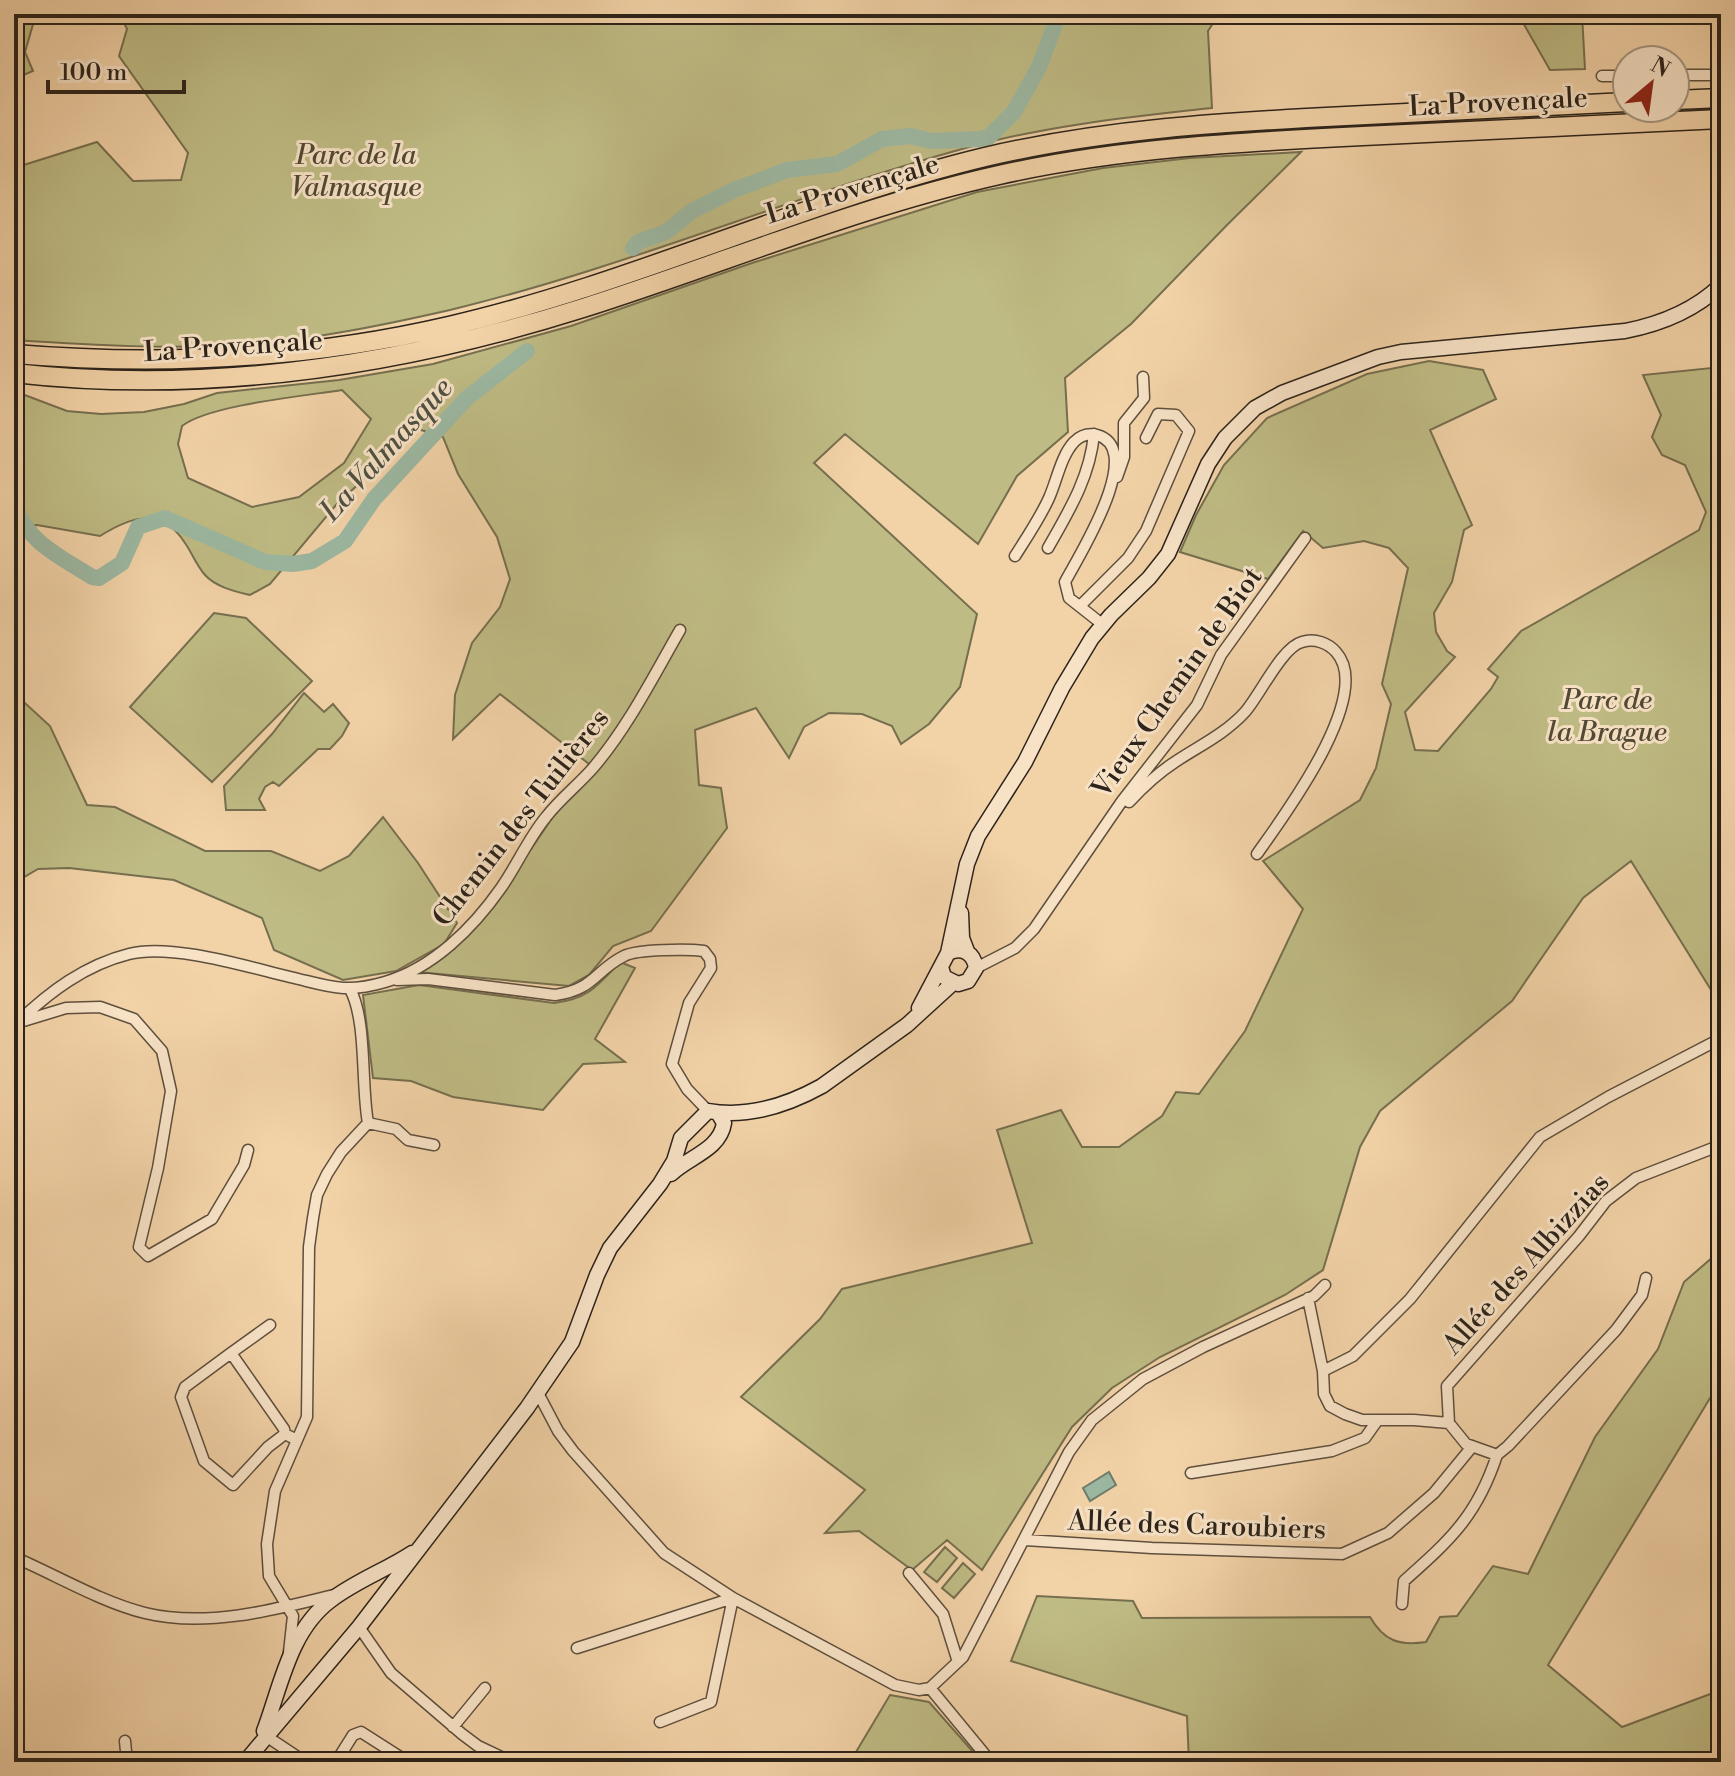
<svg xmlns="http://www.w3.org/2000/svg" width="1735" height="1776" viewBox="0 0 1735 1776" font-family="'Libre Bodoni',serif">
<style>
.green{fill:#bfbb84;stroke:#766f4f;stroke-width:2;fill-rule:evenodd}
.water{fill:#9cb8a2;stroke:#6f7c6c;stroke-width:2}
.lines{fill:none;stroke-linecap:round;stroke-linejoin:round}
.river{stroke:#9cb8a2;stroke-width:16}
.minor-casing{stroke:#5e4f3d;stroke-width:13}
.secondary-casing{stroke:#2c231a;stroke-width:17}
.motorway-casing{stroke:#2c231a;stroke-width:21}
.minor{stroke:#f7e2c6;stroke-width:10}
.secondary{stroke:#f7e2c6;stroke-width:14}
.motorway{stroke:#f2d2a7;stroke-width:18}
.labels{text-anchor:middle;stroke-width:6;stroke-linejoin:round;paint-order:stroke}
.street-label{font-size:28px;fill:#2c231a;stroke:#f7e2c6}
.park-label{font-size:28px;font-style:italic;fill:#514934;stroke:#f7e2c6}
.water-label{font-size:30px;font-style:italic;fill:#4e5043;stroke:#f7e2c6}
</style>
<rect width="100%" height="100%" fill="#f2d2a7"/>
<filter id="stains"><feTurbulence type="fractalNoise" baseFrequency=".0025" numOctaves="4"/><feColorMatrix values="0 0 0 0 .2 0 0 0 0 .09 0 0 0 0 .02 0 0 0 .5 -.17"/></filter>
<radialGradient id="worn" r=".72"><stop offset=".6" stop-color="#630" stop-opacity="0"/><stop offset="1" stop-color="#630" stop-opacity=".3"/></radialGradient>
<path class="green" d="M14,14h33l-13,7 -9,31 8,19 -19,8z
M120,14h1099l-11,17 4,77c-83,9 -169,18 -250,41 -173,48 -338,119 -512,161 -66,15 -134,29 -201,34 -78,6 -157,1 -235,-4v-172l83,-26 36,39 48,-1 7,-27 -69,-97 8,-27z
M1518,14h64l3,55 -35,1z
M1301,152l-74,73 -96,99 -66,54 3,54 -51,44 -39,68 -133,-110 -31,29 163,151 -17,73 -31,37 -28,20 -9,-18 -30,-12 -33,-1 -25,14 -15,31 -33,-50 -61,22 4,55 22,3 6,40 -76,103 -38,15 -24,29 -20,11 -152,-14 29,-18 64,-74 79,-116 -89,-70 -47,45 2,-44 17,-52 28,-36 10,-28 -13,-42 -39,-63 -15,-37 -25,-8 -82,76 -66,79 -20,11c-16,-4 -34,-8 -45,-20 -8,-9 -13,-22 -20,-32 -24,-37 -53,-27 -85,-7l-63,-11 -23,2v-136l53,20 34,3 43,-2 40,-8 33,-11 122,-13 94,-16 138,-38 181,-63 225,-71 126,-24 87,-10zM342,390l29,29 -27,44 -45,34 -47,10 -64,-29 -10,-34 4,-18c27,-21 122,-30 160,-36z
M1429,361l54,9 13,29 -66,31 42,95 -8,5 -12,52 -18,31 2,19 11,19 8,6 -50,55 10,38 23,1 53,-62 7,-12 -10,-8 33,-38 178,-101 7,-18 -21,-47 -23,-10 -10,-18 9,-22 -18,-40 78,-8v639l-90,-145 -48,37 -71,103 -132,110 -20,36 -37,123 -38,25 -125,62 -48,31 -40,39 -90,143 -35,-30 -35,30 -53,-39 -34,2 40,-43 -124,-93 79,-78 22,-30 190,-46 -35,-113 64,-20 21,37h37l43,-31 14,-24 23,2 46,-63 58,-122 -40,-48 97,-61 16,-32 15,-64 -9,-20 26,-116 -19,-20 -25,-7 -41,7 -20,-17 -35,48 -88,-27 16,-37 28,-50 43,-47 100,-44z
M214,613l32,5 66,63 -100,101 -82,-75z
M14,693l36,33 37,79 28,2 90,44h66l49,20 29,-15 34,-39 35,46 39,60 -13,21 -48,27 -53,9 -69,-30 -12,-32 -88,-38 -105,-12 -31,1 -24,14z
M304,693l20,19 9,-8 16,19 -7,13 -12,13h-12l-39,37 -6,-4 -8,5 -6,12 6,11h-39l-2,-24 48,-52z
M620,962l15,6 -40,71 30,23 -42,2 -40,46 -90,-13 -42,-16 -38,-3 -10,-83 56,-10 135,18c34,-4 43,-17 66,-41z
M1721,1250v130l-173,285 74,62 99,-37v72h-532l-2,-46 -176,-55 26,-65 96,5 9,17 228,-1c14,24 29,29 56,25l14,-25 17,-1 36,-50 35,8 67,-137 63,-88 26,-67z
M945,1547l12,11 -20,24 -13,-10z
M963,1563l12,11 -21,24 -12,-10z
M890,1695l39,7 53,60h-132z"/>
<path class="water" d="M1109,1472l7,13 -26,16 -7,-13z"/>
<g class="lines">
<path class="river" d="M633,248l5,-6 28,-10 26,-21 42,-21 53,-20 50,-6 45,-25 29,-3 20,5 49,-2 9,-2 25,-25 25,-45 20,-53
M14,502c10,39 47,55 78,75l7,1 23,-15 16,-36 27,-9 100,44 28,2 19,-3 33,-20 29,-42 93,-101 60,-47"/>
<g class="minor-casing">
<path id="minor" d="M1675,75h46
M1602,76h25
M1117,477l7,-20v-34l20,-25 -1,-21
M1048,548c21,-37 42,-71 46,-114
M1015,556c12,-19 25,-38 34,-58 8,-18 12,-42 25,-56 6,-6 14,-9 23,-7 50,14 -19,122 -32,147l4,16 33,26
M1080,606l48,-48 18,-27 43,-100 -13,-16 -18,-1 -12,24
M1129,802c14,-15 29,-29 46,-40 24,-16 50,-28 70,-50 15,-17 37,-65 57,-70 13,-4 26,1 34,10 39,43 -53,165 -79,202
M976,968l39,-20 19,-19 88,-128 75,-96 24,-50 84,-117
M397,980l31,-1 127,16c39,-5 39,-24 69,-39 13,-7 65,-7 80,-5l6,8 1,9 -22,35 -17,61 15,25 21,22
M350,989c17,31 11,96 18,134
M20,1022l46,-14 34,-1 34,12 28,32 9,40 -13,77 -19,79 9,9 64,-37 32,-54 4,-15
M17,1023c32,-31 68,-58 112,-69 42,-11 119,13 161,23 39,9 54,17 95,5 48,-14 88,-54 116,-94 16,-23 27,-49 45,-71 14,-18 32,-32 47,-49 35,-41 60,-91 87,-138
M368,1123l28,6 12,11 26,5
M1308,1298l15,73 1,23 6,12 15,8 17,6h52l35,3 17,21 31,11
M231,1353l39,-28
M1323,1371l30,-15 57,-57 130,-162 68,-40 106,-55 7,-1
M538,1393l20,38 15,20 91,102 69,45 162,87 24,5 11,-2
M1449,1423l-2,-37 132,-150 27,-35 30,-23 85,-33
M285,1434l-17,13 -35,38 -29,-24 -23,-64 4,-10 46,-34 53,76 1,5 12,6
M1497,1455l11,-9 108,-116 26,-35 4,-17
M1191,1473l141,-22 33,-13 12,-17
M1025,1540l127,8 190,6 46,-21 46,-40 37,-45
M14,1557c42,18 87,45 131,56 61,15 129,-3 189,-18
M909,1573l34,41 15,48
M1402,1604l2,-23c46,-41 73,-65 93,-126
M359,1627l32,46 71,61 16,12 34,16
M577,1648l156,-50
M289,1652l4,-36 -24,-40 -2,-32 8,-53 32,-74 2,-170 4,-29 4,-23 10,-21 14,-22 27,-29
M930,1688l33,-31 106,-205 23,-32 51,-41 60,-32 111,-51 11,-11
M930,1688l61,74
M660,1722l51,-20 22,-104
M453,1727l32,-39
M266,1736l39,26
M125,1741l2,21
M336,1762l17,-27 8,-3 47,30"/>
</g>
<g class="secondary-casing">
<path id="secondary" d="M961,913l1,25 5,13
M948,953l19,-89 11,-28 47,-74 37,-74 30,-50 19,-23 38,-37 19,-24 40,-90 17,-26 30,-30 27,-15 96,-36 23,-5 224,-21c36,-7 69,-20 96,-46
M919,1008l29,-55c14,-7 26,0 28,15l-8,13 -10,3 -14,-7 -3,-10
M671,1174c17,-17 49,-24 53,-51l-6,-10
M264,1731c17,-45 26,-101 67,-131 25,-19 55,-30 81,-47
M245,1762l114,-135 168,-219 45,-66 25,-67 13,-27 50,-64 14,-23 7,-23 27,-27c40,7 78,-5 114,-25l85,-61 46,-42"/>
</g>
<g class="motorway-casing">
<path id="motorway" d="M1675,100l46,-2
M14,354c146,12 293,5 435,-28 183,-42 354,-125 536,-169 119,-28 240,-35 361,-41 94,-5 187,-9 281,-14
M14,373c193,22 385,-7 569,-65 139,-44 273,-101 416,-133 120,-27 241,-33 364,-39 119,-6 239,-11 358,-17"/>
</g>
<use href="#minor" class="minor"/>
<use href="#secondary" class="secondary"/>
<use href="#motorway" class="motorway"/>
</g>
<g class="labels">
<g class="street-label">
<text transform="translate(1498 101) rotate(-3)" y="10">La Provençale</text>
<text transform="translate(852 188) rotate(-17)" y="10">La Provençale</text>
<text transform="translate(233 345) rotate(-4)" y="10">La Provençale</text>
<text transform="translate(1176 682) rotate(-55)" y="10">Vieux Chemin de Biot</text>
<text transform="translate(520 817) rotate(-52)" y="10">Chemin des Tuilières</text>
<text transform="translate(1525 1263) rotate(-48)" y="10">Allée des Albizzias</text>
<text transform="translate(1197 1524) rotate(2)" y="10">Allée des Caroubiers</text>
</g>
<g class="park-label">
<text x="356" y="164">Parc de la<tspan x="356" dy="32">Valmasque</tspan></text>
<text x="1607" y="709">Parc de<tspan x="1607" dy="32">la Brague</tspan></text>
</g>
<g class="water-label">
<text transform="translate(386 449) rotate(-48)" y="10">La Valmasque</text>
</g>
</g>
<rect width="1735" height="1776" fill="none" stroke="#f2d2a7" stroke-width="48"/>
<rect x="16" y="16" width="1703" height="1744" fill="none" stroke="#2c231a" stroke-width="4"/>
<rect x="24" y="24" width="1687" height="1728" fill="none" stroke="#2c231a" stroke-width="2"/>
<g transform="translate(1651 84) rotate(29)"><circle r="38" fill="#f7e2c6" stroke="#a69681" stroke-width="2"/>
<path d="M0-6L14 30L0 20L-14 30Z" fill="#8f2418"/>
<text y="-12" font-size="22" font-weight="bold" text-anchor="middle" fill="#2c231a">N</text>
</g>
<path d="M48 80v12h136v-12" fill="none" stroke="#2c231a" stroke-width="4"/>
<text x="60" y="80" font-size="24" fill="#2c231a" stroke="#f7e2c6" stroke-width="6" paint-order="stroke">100 m</text>
<rect width="100%" height="100%" filter="url(#stains)"/>
<rect width="100%" height="100%" fill="url(#worn)"/>
</svg>
